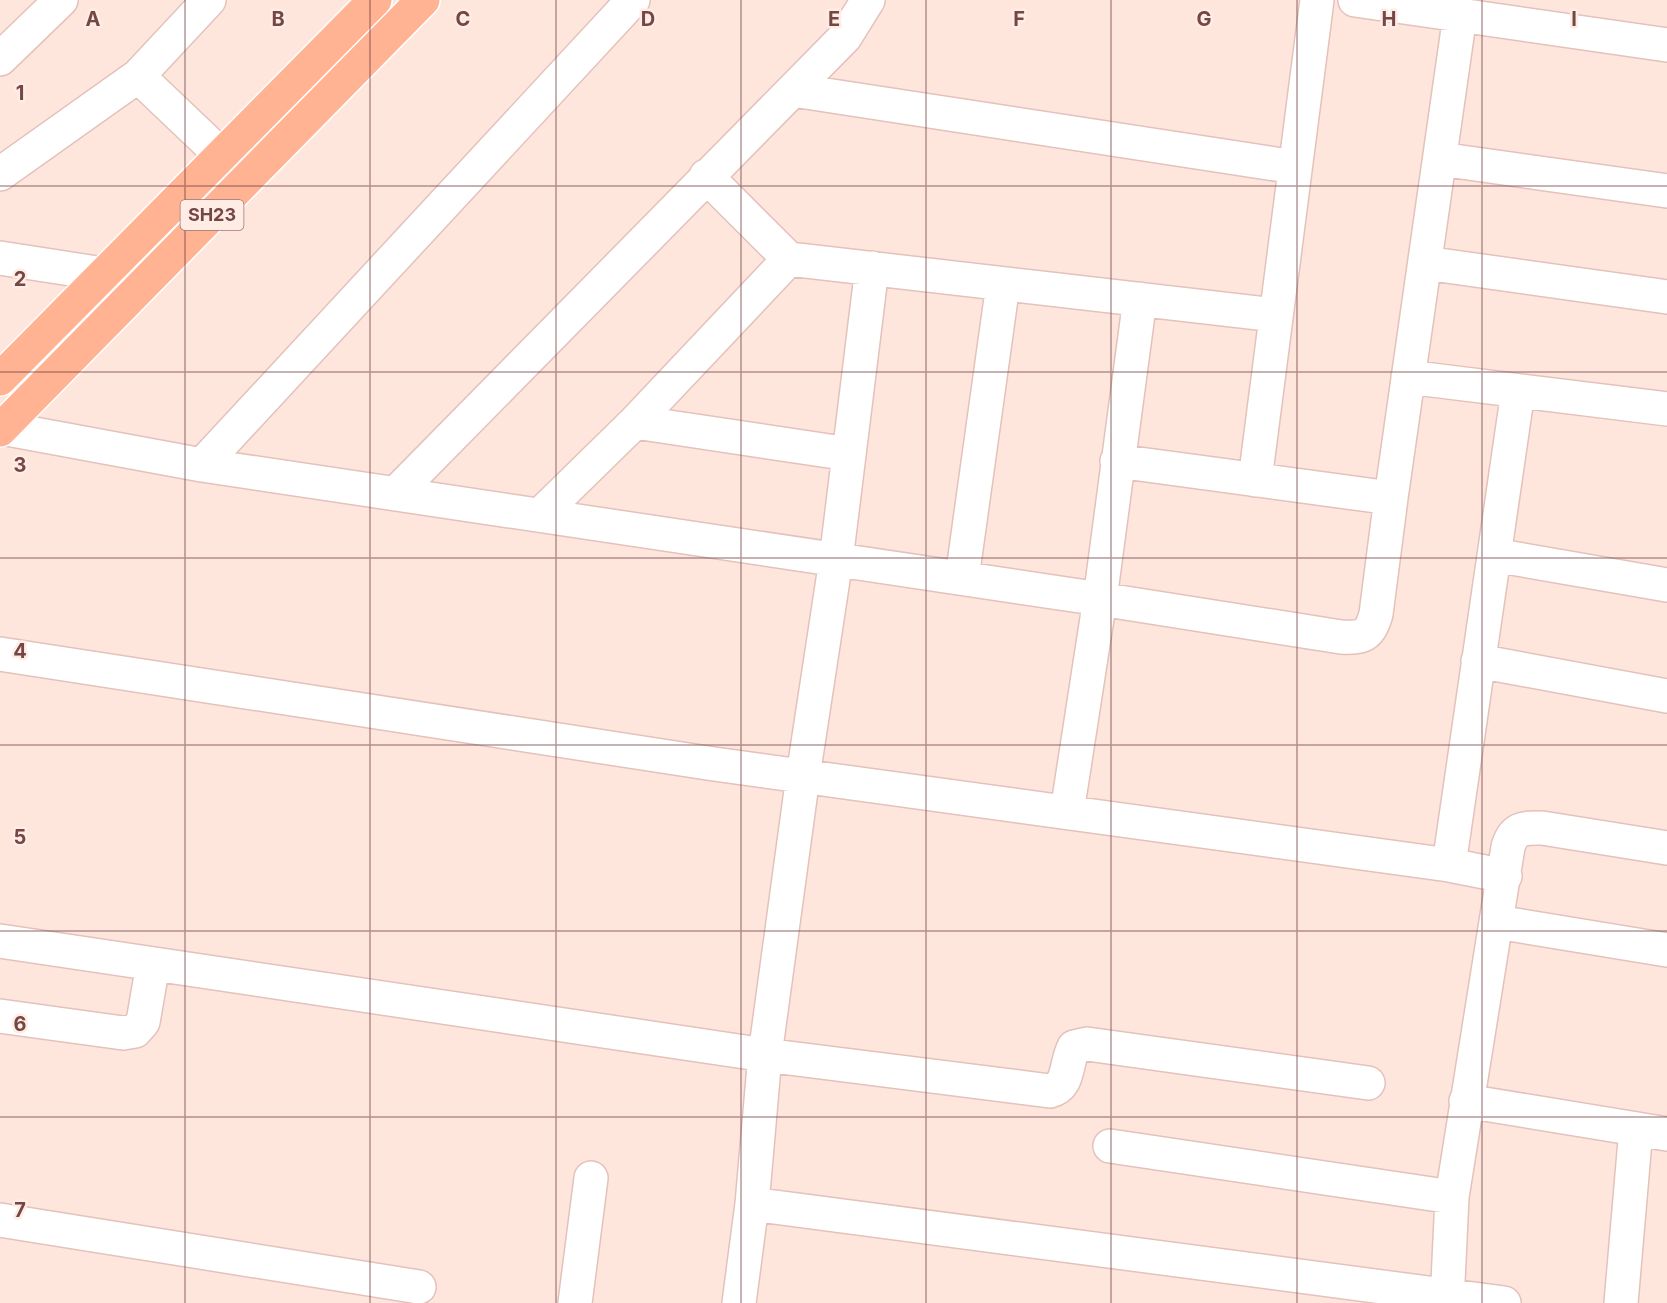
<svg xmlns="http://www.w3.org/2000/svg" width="1667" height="1303" viewBox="0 0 1667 1303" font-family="Inter,sans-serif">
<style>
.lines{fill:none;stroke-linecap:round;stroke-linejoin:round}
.minor-casing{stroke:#e3c2bc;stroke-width:36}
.major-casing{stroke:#fff;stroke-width:36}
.minor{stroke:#fff;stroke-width:33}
.major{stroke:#ffb393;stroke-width:33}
.grid{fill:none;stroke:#744645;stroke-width:1.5;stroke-opacity:0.55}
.labels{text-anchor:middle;stroke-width:5;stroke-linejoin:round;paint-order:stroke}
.shield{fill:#ffece5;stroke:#9e7875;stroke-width:1.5}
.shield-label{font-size:18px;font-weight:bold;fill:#744645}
.grid-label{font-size:20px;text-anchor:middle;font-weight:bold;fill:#744645;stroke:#ffece5;stroke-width:5;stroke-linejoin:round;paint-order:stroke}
</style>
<rect width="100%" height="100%" fill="#fee6dd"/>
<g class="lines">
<g class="minor-casing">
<path id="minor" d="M1355,0l312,45
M0,59l61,-59
M138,76l71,-76
M793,90l502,77
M1440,159l227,32
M0,174l138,-98 83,79
M706,176l83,83 487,56
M0,258l103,16
M1425,263l242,34
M1408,377l259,32
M635,422l214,32
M2,428l200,37 431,-465
M1117,461l274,37
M202,465l898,134 241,38c22,1 29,-1 35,-23l15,-116 69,-483
M1255,480l62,-480
M395,494l450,-457 23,-37
M540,515l95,-93 154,-163
M1494,555l173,30
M962,578l41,-294
M0,654l714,110 735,101 56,11
M1478,661l189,35
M1067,812l33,-213 40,-300
M1449,865l69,-474
M1497,922l170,28
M0,941l765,114 285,36c20,-5 15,-27 24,-44l13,-3 281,39
M0,1016l123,17 12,-2 8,-9 10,-58
M1466,1101l201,33
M1110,1146l342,51
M752,1204l752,99
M0,1220l419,67
M575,1303l16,-125
M739,1303l13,-99 13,-149 38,-279 33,-216 36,-292
M1447,1303l5,-106 56,-350c6,-20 16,-19 34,-19l125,20
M1621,1303l15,-174"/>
</g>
<g class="major-casing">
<path id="major" d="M0,379l375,-379
M0,430l423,-430"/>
</g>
<use href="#minor" class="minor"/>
<use href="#major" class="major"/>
</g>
<path class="grid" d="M185,0v1303M370,0v1303M556,0v1303M741,0v1303M926,0v1303M1111,0v1303M1297,0v1303M1482,0v1303M0,186h1667M0,372h1667M0,558h1667M0,745h1667M0,931h1667M0,1117h1667"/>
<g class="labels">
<rect class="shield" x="180.5" y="200" width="63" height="30" rx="4.5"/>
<g class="shield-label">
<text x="212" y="221">SH23</text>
</g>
</g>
<g class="grid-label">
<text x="93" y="26">A</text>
<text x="278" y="26">B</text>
<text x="463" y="26">C</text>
<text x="648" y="26">D</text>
<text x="834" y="26">E</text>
<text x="1019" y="26">F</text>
<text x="1204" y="26">G</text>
<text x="1389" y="26">H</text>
<text x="1574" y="26">I</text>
<text x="20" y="100">1</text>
<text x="20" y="286">2</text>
<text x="20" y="472">3</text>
<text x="20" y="658">4</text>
<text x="20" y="844">5</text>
<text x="20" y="1031">6</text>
<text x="20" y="1217">7</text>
</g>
</svg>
